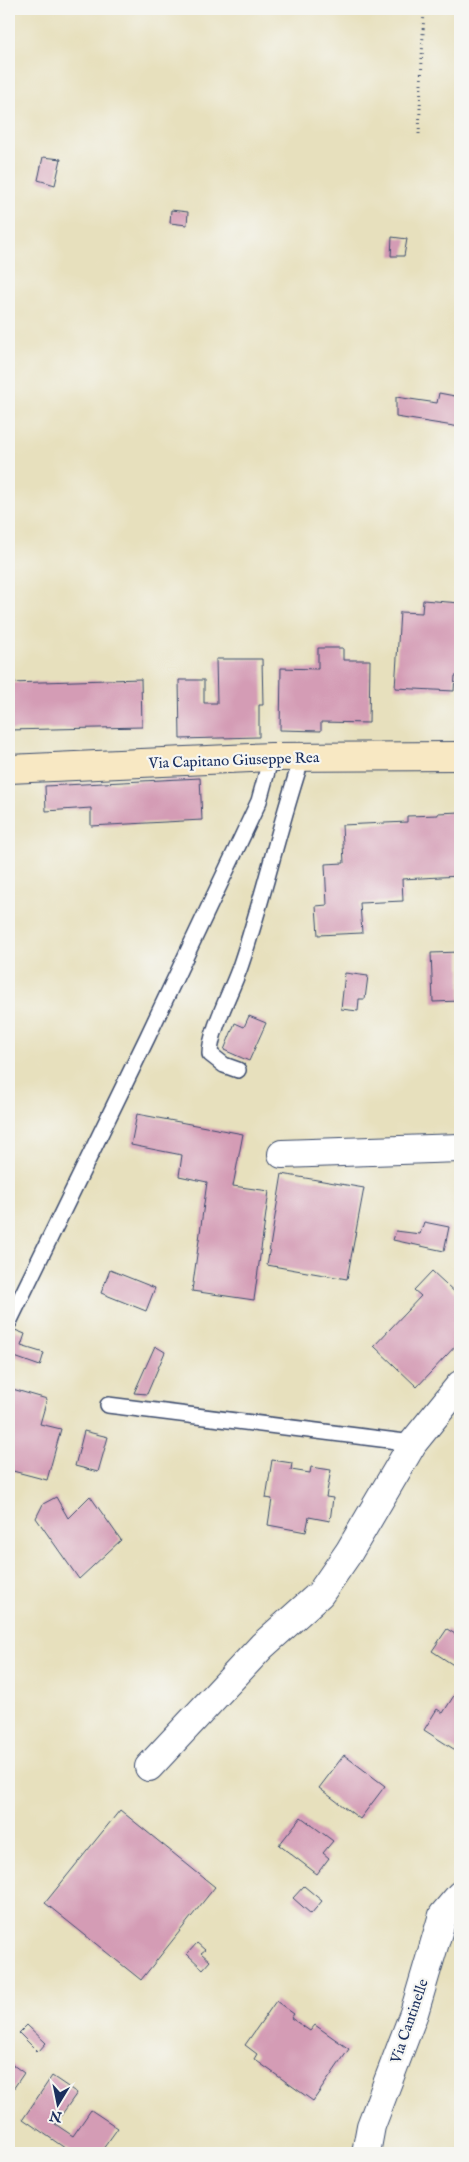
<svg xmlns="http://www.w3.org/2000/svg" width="469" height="2162" viewBox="0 0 469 2162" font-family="'IM FELL English',serif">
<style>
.building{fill:#d49cb5}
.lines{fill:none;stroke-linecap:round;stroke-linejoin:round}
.lane-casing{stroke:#3a4a6c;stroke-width:18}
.street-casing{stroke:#3a4a6c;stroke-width:30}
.secondary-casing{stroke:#3a4a6c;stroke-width:30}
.path{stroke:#3a4a6c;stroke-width:3;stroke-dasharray:1 4;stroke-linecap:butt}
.lane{stroke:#fff;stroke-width:15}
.street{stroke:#fff;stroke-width:28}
.secondary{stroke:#f8e8c3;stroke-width:28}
.labels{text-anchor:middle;stroke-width:4.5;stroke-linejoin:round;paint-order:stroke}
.street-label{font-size:15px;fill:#1b2f5e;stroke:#f6f6f2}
</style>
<rect width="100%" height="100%" fill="#f6f6f2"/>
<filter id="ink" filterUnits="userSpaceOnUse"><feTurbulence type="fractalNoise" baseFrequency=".02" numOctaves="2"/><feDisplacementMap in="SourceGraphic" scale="10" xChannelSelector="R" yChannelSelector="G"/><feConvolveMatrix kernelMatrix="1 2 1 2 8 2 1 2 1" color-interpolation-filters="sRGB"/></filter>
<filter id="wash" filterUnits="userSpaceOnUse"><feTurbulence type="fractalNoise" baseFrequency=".0096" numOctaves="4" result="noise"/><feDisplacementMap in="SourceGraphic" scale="20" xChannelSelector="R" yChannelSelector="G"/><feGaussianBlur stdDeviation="1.12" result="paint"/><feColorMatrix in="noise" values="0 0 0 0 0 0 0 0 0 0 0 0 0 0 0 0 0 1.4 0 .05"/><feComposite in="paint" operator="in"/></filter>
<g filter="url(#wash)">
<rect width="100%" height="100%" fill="#e7e0bd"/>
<g id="blocks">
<path class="building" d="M43,157l18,2 -6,26 -17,-5z
M171,210l17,2 -1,13 -17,-2z
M392,237l15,2 -3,17h-13z
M439,393l21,4v30l-64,-10v-20l41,6z
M423,600l37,3v73h-5l-1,15 -59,-3 5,-76 22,1z
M318,648h25v12h27l-1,63 -48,-1v9l-41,-1 1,-62 37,1z
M216,659h46l1,46h-4v32l-79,2 -1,-59h25v23h13z
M141,679l1,48 -133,3v-47z
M200,778l2,42 -111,6v-18l-45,3 -1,-25z
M460,812v64l-58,3 1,22 -43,2 2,30 -44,2 -2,-29 11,-1 -2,-41 19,-1 -2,-38 65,-3v-6l31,-1v-2z
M460,952v49l-27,1 -2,-49z
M345,973l23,3 -3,23h-6l-1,12 -17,-2z
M249,1016l17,7 -17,38 -25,-11 11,-27 9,4z
M137,1114l106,20 -10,52 36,5 -15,109 -62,-9 15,-109 -28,-6 3,-21 -51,-10z
M282,1174l82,14 -17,91 -80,-14z
M424,1222l25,5 -5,24 -51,-11 3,-9 24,3z
M110,1270l45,18 -9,23 -45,-18z
M432,1271l28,26v44l-43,46 -43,-41 47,-50 -7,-6z
M15,1330l10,4 -4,12 23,7 -4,13 -31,-11z
M155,1346l10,6 -18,42 -13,-1z
M9,1388l38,11 -7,25 21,5 -14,51 -38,-10z
M84,1431l24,6 -10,35 -23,-6z
M272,1460l20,3 -1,7 19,3 1,-6 20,3 -5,27 7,1 -3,23 -21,-4 -3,15 -38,-7 4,-26 -6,-1z
M90,1496l31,44 -42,39 -43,-61 7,-14 13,-7 12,21z
M447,1629l13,8v21l-5,8 -23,-15z
M460,1686v67l-36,-23 13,-21 6,4z
M344,1755l41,31 -25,33 -41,-31z
M120,1810l95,77 -74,93 -96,-77z
M301,1817l32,24 -10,12 6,5 -12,16 -38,-29z
M304,1886l18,15 -11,13 -18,-16z
M197,1943l8,7 -4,3 9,8 -7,8 -16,-15z
M276,2001l18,13 -3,4 19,13 5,-6 34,24 -36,52 -59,-42 3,-5 -12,-9z
M27,2025l19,18 -8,9 -19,-19z
M9,2062l15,11 -15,22z
M52,2076l25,17 -22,31 18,12 18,-26 27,18 -18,25h-28l-49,-34z"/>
</g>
</g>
<g filter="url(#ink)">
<use href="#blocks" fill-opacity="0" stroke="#3a4a6c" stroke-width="1"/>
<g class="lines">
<g class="lane-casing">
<path id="lane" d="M238,1070l-14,-5 -14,-11c0,-24 23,-65 31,-90 23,-68 38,-138 61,-206
M9,1322l138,-284 112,-237 12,-44
M108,1405l305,38"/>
</g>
<g class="street-casing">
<path id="street" d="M282,1154l178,-6
M149,1767l113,-121 58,-52 29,-42 64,-109 47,-58
M366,2153l5,-27 43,-113 29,-98 17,-20"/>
</g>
<g class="secondary-casing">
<path id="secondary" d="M9,769l262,-12 189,-1"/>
</g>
<path class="path" d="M419,134l5,-125"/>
<use href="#lane" class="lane"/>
<use href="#street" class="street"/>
<use href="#secondary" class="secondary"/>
</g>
</g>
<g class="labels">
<g class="street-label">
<text transform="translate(234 760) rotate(-2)" y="5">Via Capitano Giuseppe Rea</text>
<text transform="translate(409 2021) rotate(-71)" y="5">Via Cantinelle</text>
</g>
</g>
<rect width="469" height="2162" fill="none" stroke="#f6f6f2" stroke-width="30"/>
<g transform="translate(58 2104) rotate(190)" stroke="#f6f6f2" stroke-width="4" paint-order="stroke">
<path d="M0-4L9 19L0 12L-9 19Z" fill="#1b2f5e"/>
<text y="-8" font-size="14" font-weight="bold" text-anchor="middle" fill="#1b2f5e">N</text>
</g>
</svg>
